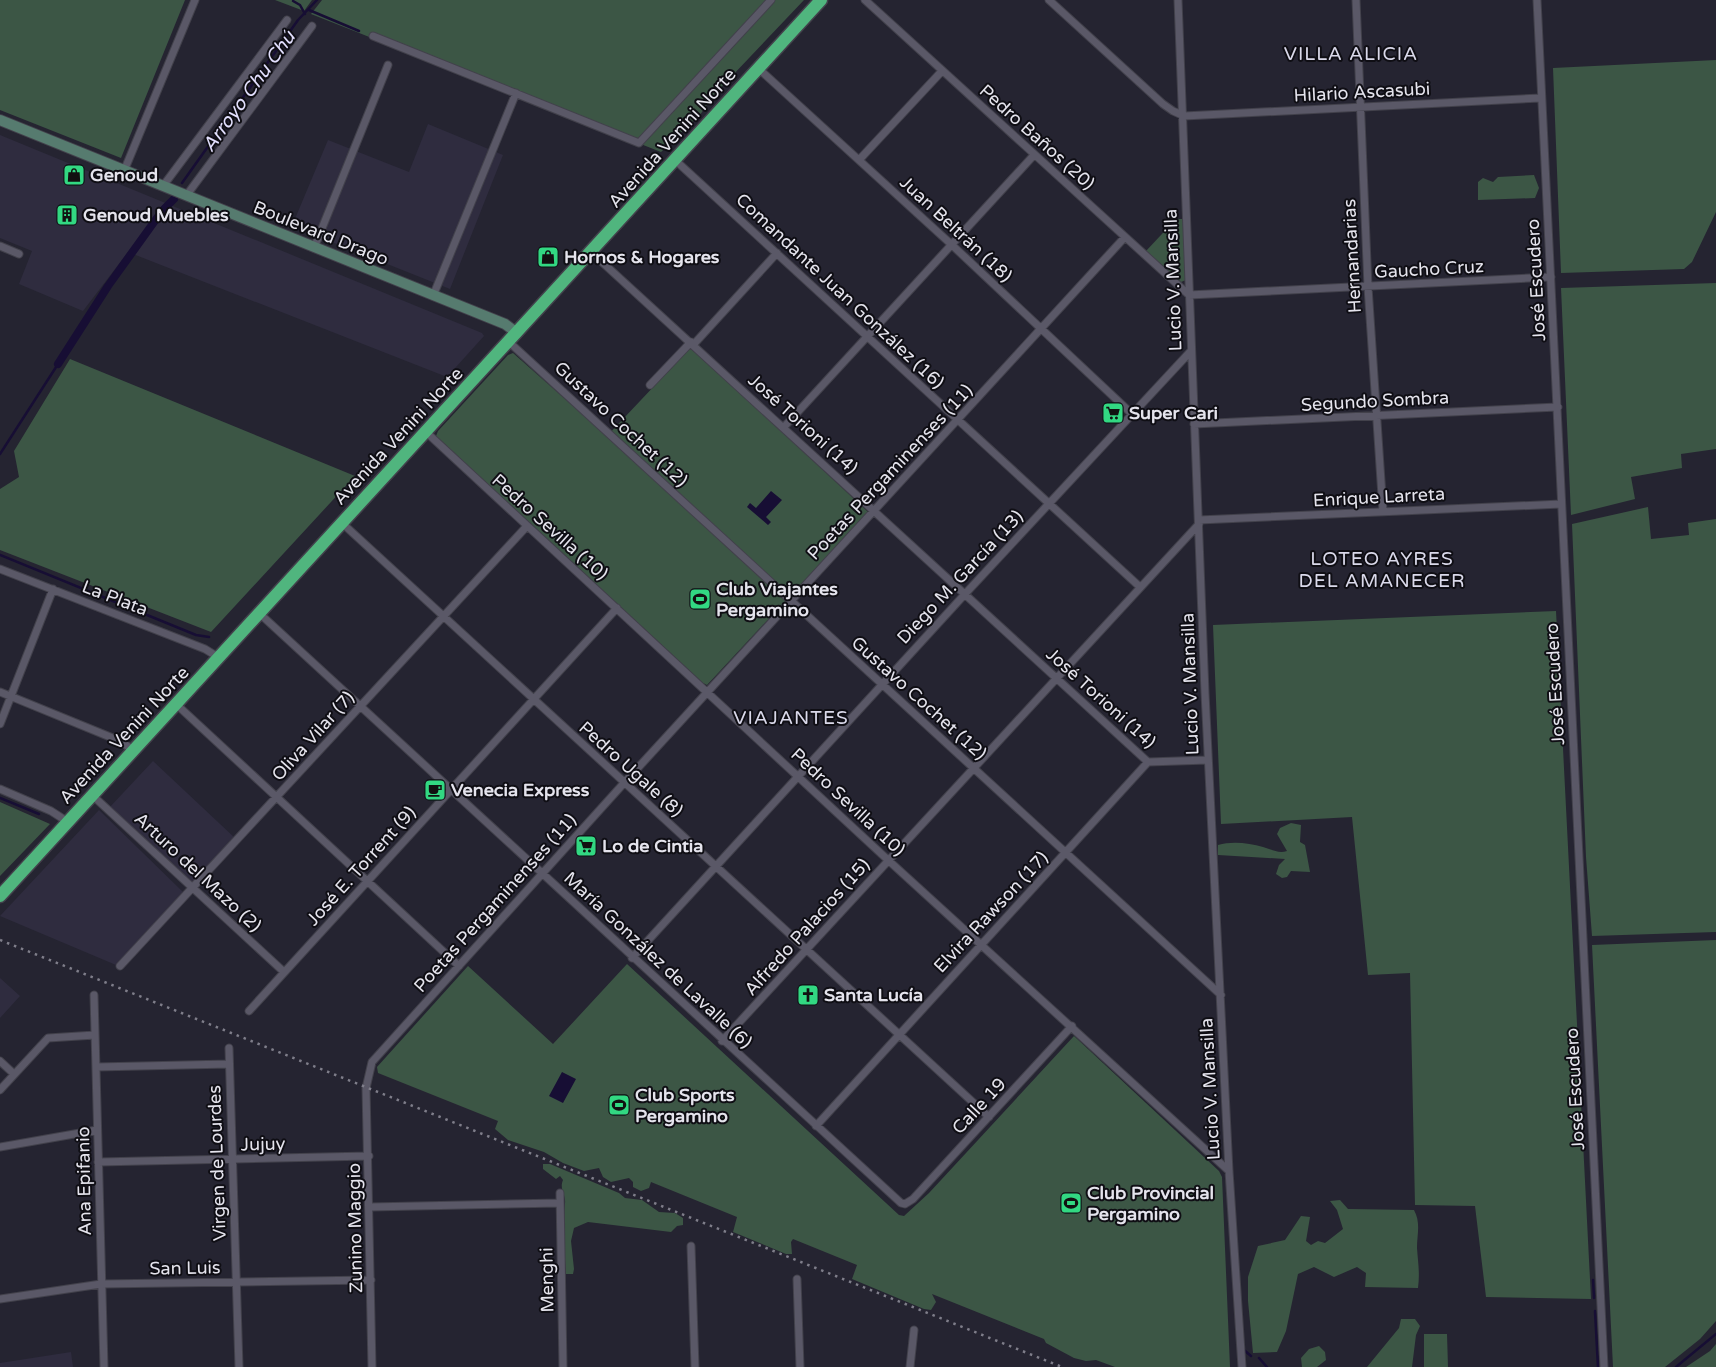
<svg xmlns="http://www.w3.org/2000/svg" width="1716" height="1367" viewBox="0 0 1716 1367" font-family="'Varela Round',sans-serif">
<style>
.built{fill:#2f2c3f}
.green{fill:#3c5645}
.water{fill:#170e34}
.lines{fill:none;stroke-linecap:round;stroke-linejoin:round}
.stream{stroke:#170e34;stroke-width:2.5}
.canal{stroke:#170e34;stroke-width:8}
.minor-casing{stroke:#42414b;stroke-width:9}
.secondary-casing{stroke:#42414b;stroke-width:12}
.trunk-casing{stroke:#42414b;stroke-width:15}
.minor{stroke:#5a5867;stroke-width:7}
.secondary{stroke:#567b6f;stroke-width:10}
.trunk{stroke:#50b57e;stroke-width:12}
.rail{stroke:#7f7e8a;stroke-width:2.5;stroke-dasharray:2.5 5;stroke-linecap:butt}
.labels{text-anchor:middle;stroke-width:4;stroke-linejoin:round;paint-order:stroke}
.street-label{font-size:18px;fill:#e5e4ed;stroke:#0f0e14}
.poi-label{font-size:18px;font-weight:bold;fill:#e5e4ed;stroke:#0f0e14;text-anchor:start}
.neighbourhood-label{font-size:19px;letter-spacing:1px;fill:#dad9ea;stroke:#0f0e14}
.water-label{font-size:19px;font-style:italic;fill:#e3e0fe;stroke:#0f0e14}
</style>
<rect width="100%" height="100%" fill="#252431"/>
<path class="built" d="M428,124l75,31 -53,134 -158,-63 36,-86 81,32z
M0,135l482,198 2,3 -37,41 -319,-125 -45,59 -64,-27 13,-33 -32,-13z
M153,761l83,78 -44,47 -83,-78z
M99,810l84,82 -67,73 -116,-49z
M0,978l20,18 -20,22z
M71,1352l2,15h-73v-4z"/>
<path class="green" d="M0,0h185l-64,158 -121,-48z
M275,0h37l-8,11z
M322,0h482l-92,97 -12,18 -39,37 -350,-138z
M1716,60v152l-24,50 -8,7 -123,4 -8,-205z
M1534,175l5,13 -4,10 -57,2v-18l5,-4 10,4 5,-5z
M1176,219h7l3,61 -5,2 -35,-31z
M1716,283v166l-35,5 1,14 -51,9 4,22 -64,16 -10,-227z
M691,347l177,165 -161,173 -4,-2 -267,-247 2,-5 70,-76 5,-2 94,83z
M70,359l285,117 -144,156 -211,-82v-61l19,-12 -5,-26z
M1648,507l3,32 38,-4 -1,-12 28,-4v413l-124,4 -6,-79 -14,-333z
M1556,611l35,688 -105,-2 -11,-91 -60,-1 -5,-232 -42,2 -16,-158 -131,7 -8,-199z
M0,802l50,22 -50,52z
M1291,823l10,2 -1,17 5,3 5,27 -19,-1 -4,6 -5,1 -6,-4 3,-9 6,-6 -67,-4v-10c14,-4 31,-2 45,2 8,2 15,7 24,4l-10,-17 3,-6z
M1716,940v381l-16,18 -35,28h-52l-21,-422z
M627,964l272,251 5,1 25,-23 145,-157 145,135 3,6 8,190h-115l-19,-7 -10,1 -12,-3 -28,-15 -2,-4 -112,-45 4,8 -5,8 -7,-1 -72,-30 5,-14 -64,-26 -2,3 1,12h-6l-53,-22 4,-15 -86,-35 -2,6 -8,3 -8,-4v-5l-4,-4 -18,4 -8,-5 -4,-9 -15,3 -21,-8 -19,-11 -36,-12 -13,-11 3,-8 -120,-48 -1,-6 91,-101 85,78z
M543,1164h7l69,29 6,5 17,2 17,12 16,1 8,5v7l-6,1 -6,6 -83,-10 -14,6 -3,13 3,28 -1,5h-7c-2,-24 -3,-49 -1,-71 1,-8 -6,-14 -2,-23l-3,-4 -4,3 -13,-10z
M1340,1200l8,9 66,1c7,13 3,24 3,38 1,14 3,25 1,40l-53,-1 1,-14 -9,-6 -23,10 -20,-10 -16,7 -12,57 -9,21 -24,1 -5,-52v-24l10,-31 27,-6 16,-24 9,1 -4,24 5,4 7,-4 7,2 18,-14 -6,-19 -7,-9z
M1401,1319h14l5,7 -4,9 -4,32h-45l32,-39z
M1424,1334h23l1,33h-24z
M1716,1344v23h-30l24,-16z
M1319,1346l6,6 1,8 -9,7h-15l-1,-9 8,-9z"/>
<path class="water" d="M771,491l11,9 -16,17 5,5 -3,3 -21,-18 3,-4 6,5z
M562,1072l14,7 -13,24 -14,-7z"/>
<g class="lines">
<path class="stream" d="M293,1l7,4 5,9
M309,10l50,21
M182,183l116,-163 19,-20
M0,454l58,-90
M0,555l196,80 13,2
M0,798l39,16
M1593,1280l1,18
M1595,1311l3,56
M1244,1350l7,6
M1259,1358l8,9
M1676,1367l40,-33"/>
<path class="canal" d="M58,364l50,-78 54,-75 12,-12"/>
<g class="minor-casing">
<path id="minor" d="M865,0l324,295 362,-18
M1049,0l114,104 10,7 11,5 357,-18
M1178,0l27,693 24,478 13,196
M1356,0l12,287 15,224
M1537,0l67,1367
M373,36l266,107 132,-143
M759,69l193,176 180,169
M675,160l465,427
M859,160l83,-89
M124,171l71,-171
M163,186l124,-166
M186,196l126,-170
M0,246l19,8
M314,248l74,-183
M591,252l557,510 60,-2
M433,296l83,-203
M509,342l712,653
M694,344l83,-91
M650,385l41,-43
M1194,424l364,-17
M784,427l250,-272
M426,432l462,428 341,311
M1199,520l362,-16
M342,523l647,594
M0,569l205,80 13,8
M259,613l642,590 4,1 8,-5 159,-173
M0,692l120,49 13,9
M176,704l283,262
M0,724l53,-135
M0,789l51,22 17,11
M92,795l192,177
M632,958l333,-364 225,-242
M120,966l407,-440
M94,995l10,372
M249,1011l368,-403
M722,1041l477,-517
M229,1048l10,319
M0,1061l14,13
M96,1067l133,-3
M0,1090l48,-52 47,-3
M816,1126l332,-364
M0,1147l97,-17
M98,1162l271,-6
M560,1193l3,174
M370,1207l190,-4
M691,1246l4,121
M797,1279l3,88
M0,1299l101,-15 270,-4
M372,1367l-6,-279 6,-26 252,-279 501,-546
M910,1367l4,-37"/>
</g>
<g class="secondary-casing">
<path id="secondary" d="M0,120l505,204 12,9"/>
</g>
<g class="trunk-casing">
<path id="trunk" d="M0,896l821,-896"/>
</g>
<use href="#minor" class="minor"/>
<use href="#secondary" class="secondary"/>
<use href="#trunk" class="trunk"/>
<path class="rail" d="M0,940l1062,427"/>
</g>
<defs>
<g id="shop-square" transform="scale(1.125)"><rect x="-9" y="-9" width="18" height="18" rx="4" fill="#32d882" stroke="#0f0e14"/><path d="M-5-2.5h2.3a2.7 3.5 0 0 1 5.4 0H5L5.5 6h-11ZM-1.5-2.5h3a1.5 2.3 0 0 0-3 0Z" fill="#111"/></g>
<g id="building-square" transform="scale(1.125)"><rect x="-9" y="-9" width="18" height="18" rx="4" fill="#32d882" stroke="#0f0e14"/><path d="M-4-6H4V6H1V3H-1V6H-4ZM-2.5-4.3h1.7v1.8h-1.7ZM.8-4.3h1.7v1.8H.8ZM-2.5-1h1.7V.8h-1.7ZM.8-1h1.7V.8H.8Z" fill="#111"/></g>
<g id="supermarket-square" transform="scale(1.125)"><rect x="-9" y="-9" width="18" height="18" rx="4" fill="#32d882" stroke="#0f0e14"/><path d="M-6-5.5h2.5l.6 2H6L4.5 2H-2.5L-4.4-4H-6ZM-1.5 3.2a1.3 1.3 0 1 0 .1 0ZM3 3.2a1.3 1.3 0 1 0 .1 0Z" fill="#111"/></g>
<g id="stadium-square" transform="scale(1.125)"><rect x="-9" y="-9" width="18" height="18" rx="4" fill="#32d882" stroke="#0f0e14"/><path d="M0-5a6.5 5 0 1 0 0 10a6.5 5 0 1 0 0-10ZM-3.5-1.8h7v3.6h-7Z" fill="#111"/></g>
<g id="cafe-square" transform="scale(1.125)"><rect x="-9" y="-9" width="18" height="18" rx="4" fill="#32d882" stroke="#0f0e14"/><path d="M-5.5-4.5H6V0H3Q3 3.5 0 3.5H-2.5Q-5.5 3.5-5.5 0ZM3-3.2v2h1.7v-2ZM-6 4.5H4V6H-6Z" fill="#111"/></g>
<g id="church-square" transform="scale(1.125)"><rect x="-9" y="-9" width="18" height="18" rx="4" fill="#32d882" stroke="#0f0e14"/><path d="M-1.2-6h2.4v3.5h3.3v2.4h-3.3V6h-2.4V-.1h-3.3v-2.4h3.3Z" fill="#111"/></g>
</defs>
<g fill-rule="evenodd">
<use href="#shop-square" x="74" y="175"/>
<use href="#building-square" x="67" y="215"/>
<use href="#shop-square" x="548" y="257"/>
<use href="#supermarket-square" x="1113" y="413"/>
<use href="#stadium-square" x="700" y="599"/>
<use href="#cafe-square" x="435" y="790"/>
<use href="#supermarket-square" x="586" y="846"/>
<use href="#church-square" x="808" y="995"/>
<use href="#stadium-square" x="619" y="1105"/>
<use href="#stadium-square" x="1071" y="1203"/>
</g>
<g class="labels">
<g class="street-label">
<text transform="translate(1362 92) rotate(-3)" y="6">Hilario Ascasubi</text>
<text transform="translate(1037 137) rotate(42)" y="6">Pedro Baños (20)</text>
<text transform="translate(672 138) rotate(-48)" y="6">Avenida Venini Norte</text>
<text transform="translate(956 229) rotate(43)" y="6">Juan Beltrán (18)</text>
<text transform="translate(321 233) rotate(22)" y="6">Boulevard Drago</text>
<text transform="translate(1352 256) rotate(-93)" y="6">Hernandarias</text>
<text transform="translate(1429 269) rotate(-3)" y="6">Gaucho Cruz</text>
<text transform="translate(1173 280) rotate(-92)" y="6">Lucio V. Mansilla</text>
<text transform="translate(1536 280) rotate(-93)" y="6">José Escudero</text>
<text transform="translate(840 291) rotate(43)" y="6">Comandante Juan González (16)</text>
<text transform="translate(1375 401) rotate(-3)" y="6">Segundo Sombra</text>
<text transform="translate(621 424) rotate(43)" y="6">Gustavo Cochet (12)</text>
<text transform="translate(803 424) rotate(42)" y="6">José Torioni (14)</text>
<text transform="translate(398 436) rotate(-47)" y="6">Avenida Venini Norte</text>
<text transform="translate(890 472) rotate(-47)" y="6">Poetas Pergaminenses (11)</text>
<text transform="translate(1379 497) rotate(-3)" y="6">Enrique Larreta</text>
<text transform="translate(550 527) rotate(42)" y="6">Pedro Sevilla (10)</text>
<text transform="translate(960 577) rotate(-47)" y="6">Diego M. García (13)</text>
<text transform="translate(115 598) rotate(21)" y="6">La Plata</text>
<text transform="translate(1190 684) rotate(-92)" y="6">Lucio V. Mansilla</text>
<text transform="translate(1555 684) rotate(-93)" y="6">José Escudero</text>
<text transform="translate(919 698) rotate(42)" y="6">Gustavo Cochet (12)</text>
<text transform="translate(1101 698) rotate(42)" y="6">José Torioni (14)</text>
<text transform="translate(124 735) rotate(-47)" y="6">Avenida Venini Norte</text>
<text transform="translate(313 736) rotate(-48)" y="6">Oliva Vilar (7)</text>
<text transform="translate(631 769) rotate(42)" y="6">Pedro Ugale (8)</text>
<text transform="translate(848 802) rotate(43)" y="6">Pedro Sevilla (10)</text>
<text transform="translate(361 866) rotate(-48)" y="6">José E. Torrent (9)</text>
<text transform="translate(198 872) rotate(43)" y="6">Arturo del Mazo (2)</text>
<text transform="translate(495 903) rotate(-48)" y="6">Poetas Pergaminenses (11)</text>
<text transform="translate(991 912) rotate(-47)" y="6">Elvira Rawson (17)</text>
<text transform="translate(807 927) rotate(-48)" y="6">Alfredo Palacios (15)</text>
<text transform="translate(658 960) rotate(43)" y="6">María González de Lavalle (6)</text>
<text transform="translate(1210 1089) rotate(-93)" y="6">Lucio V. Mansilla</text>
<text transform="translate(1575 1089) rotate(-93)" y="6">José Escudero</text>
<text transform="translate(979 1106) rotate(-47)" y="6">Calle 19</text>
<text transform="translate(263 1144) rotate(-1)" y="6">Jujuy</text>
<text transform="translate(217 1163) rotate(-92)" y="6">Virgen de Lourdes</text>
<text transform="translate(84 1181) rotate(-91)" y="6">Ana Epifanio</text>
<text transform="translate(355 1228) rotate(-91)" y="6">Zunino Maggio</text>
<text transform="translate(185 1268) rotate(-1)" y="6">San Luis</text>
<text transform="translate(547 1280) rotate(-91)" y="6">Menghi</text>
</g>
<g class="poi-label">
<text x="90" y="181">Genoud</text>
<text x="83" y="221">Genoud Muebles</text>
<text x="564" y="263">Hornos &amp; Hogares</text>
<text x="1129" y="419">Super Cari</text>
<text x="716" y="595">Club Viajantes<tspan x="716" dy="21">Pergamino</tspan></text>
<text x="451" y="796">Venecia Express</text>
<text x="602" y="852">Lo de Cintia</text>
<text x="824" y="1001">Santa Lucía</text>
<text x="635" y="1101">Club Sports<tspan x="635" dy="21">Pergamino</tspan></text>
<text x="1087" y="1199">Club Provincial<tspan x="1087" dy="21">Pergamino</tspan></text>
</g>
<g class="neighbourhood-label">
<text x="1351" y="60">VILLA ALICIA</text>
<text x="1382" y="565">LOTEO AYRES<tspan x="1382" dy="22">DEL AMANECER</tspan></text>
<text x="791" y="724">VIAJANTES</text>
</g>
<g class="water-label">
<text transform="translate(248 91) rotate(-54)" y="7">Arroyo Chu Chú</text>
</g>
</g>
</svg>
